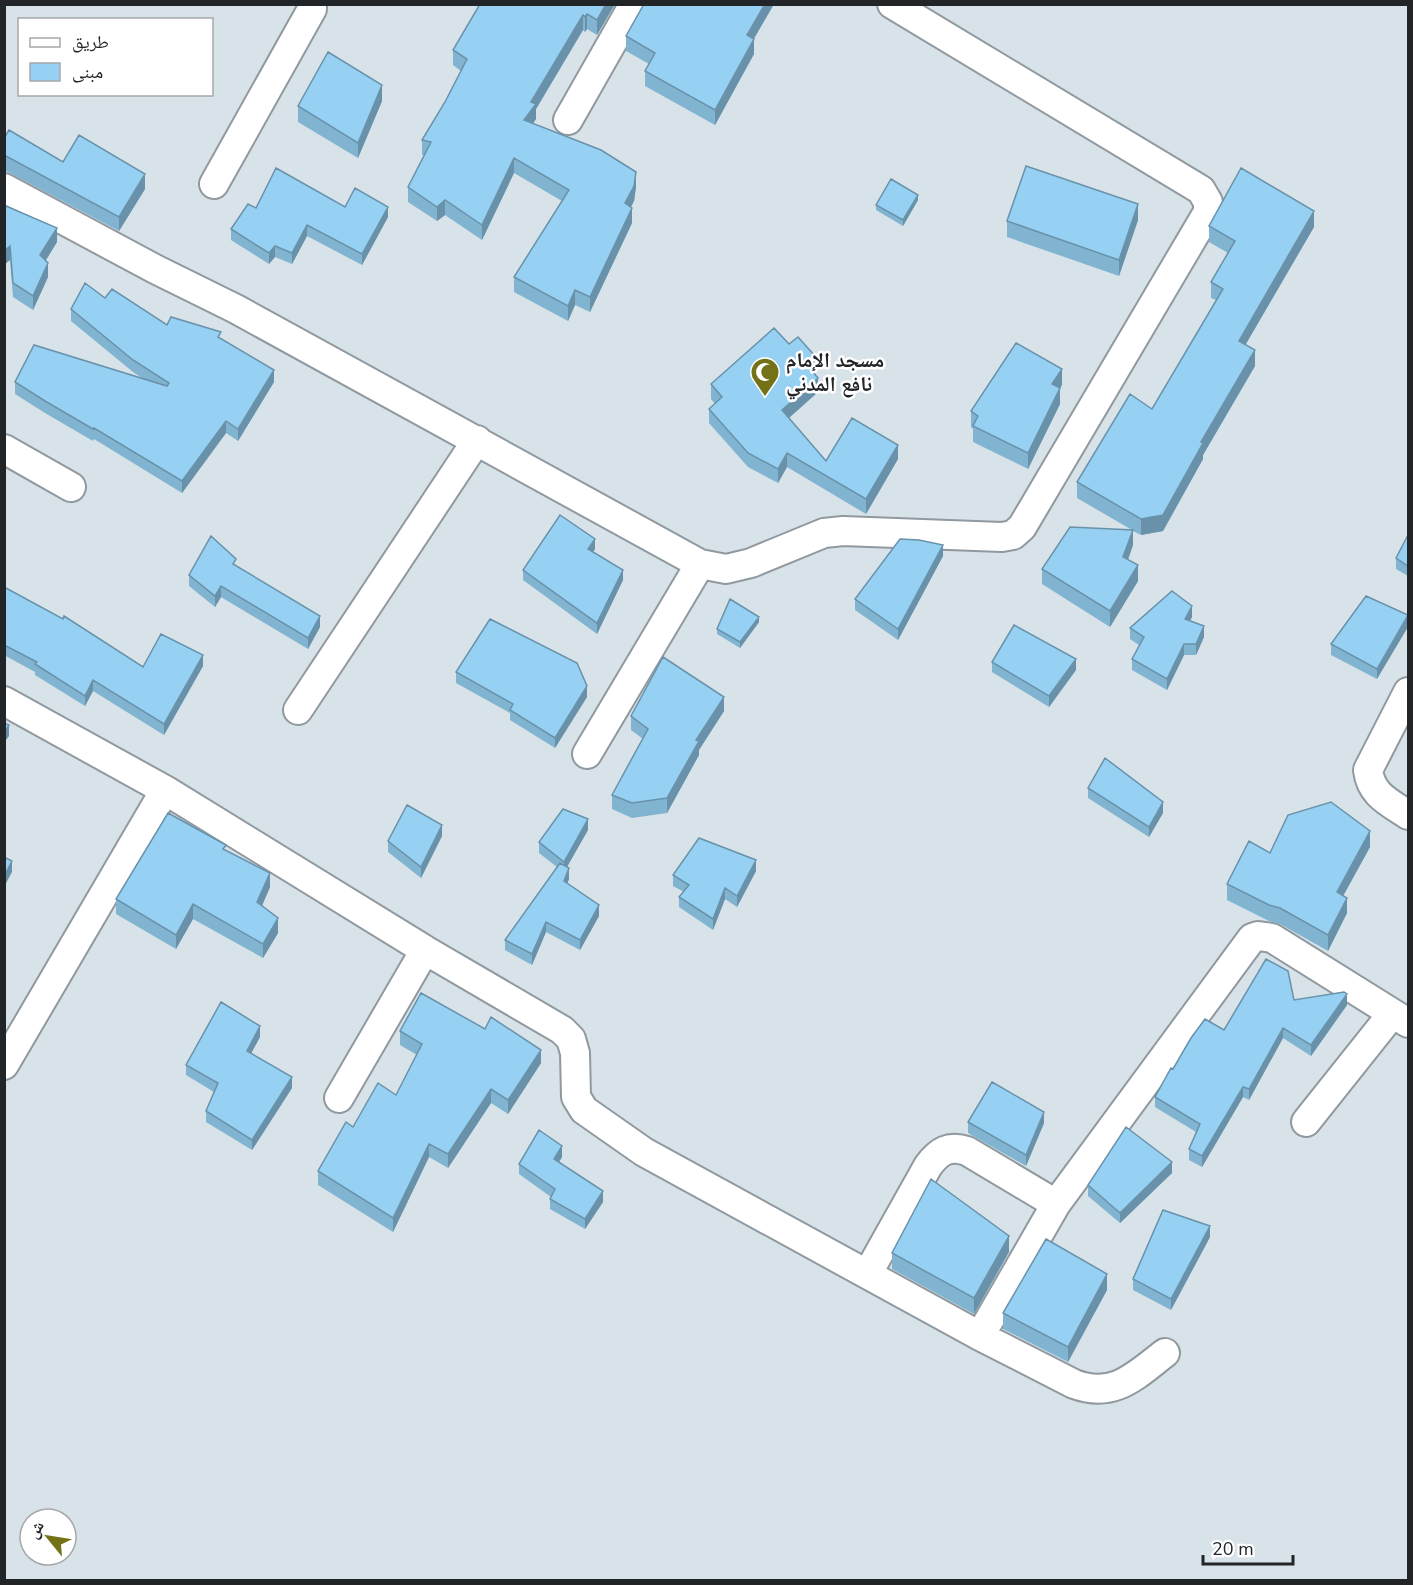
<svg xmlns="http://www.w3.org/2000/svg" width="1413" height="1585" viewBox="0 0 1413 1585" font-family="'Nunito Sans','Noto Naskh Arabic',sans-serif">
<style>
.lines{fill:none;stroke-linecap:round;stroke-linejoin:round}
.street-casing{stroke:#90999f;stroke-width:32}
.street{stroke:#fff;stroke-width:28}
.wall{fill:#81b4d1}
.shaded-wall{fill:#6992aa}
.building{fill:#96d1f3;stroke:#6992aa;stroke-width:1.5}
.labels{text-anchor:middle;stroke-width:5;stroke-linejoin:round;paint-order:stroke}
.poi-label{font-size:21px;font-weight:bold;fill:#212527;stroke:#fff;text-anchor:start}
</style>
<rect width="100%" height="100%" fill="#d8e2e9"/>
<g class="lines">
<g class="street-casing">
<path id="street" d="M568,120l66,-116
M214,184l98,-175v-5
M4,188l151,81 81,40 464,255 26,5 25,-6 73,-30 19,-2 159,6 11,-2 9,-8 186,-315v-10l-7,-12 -309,-186
M4,449l67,38
M1408,692l-40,78c3,25 21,32 40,45
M4,701l161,89 260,160 137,80 9,9 4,14 1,44 8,13 60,42 336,184 94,48c40,15 61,-8 91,-31
M298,710l179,-270
M587,754l113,-190
M4,1065l161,-275
M339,1098l86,-148
M1306,1122l86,-108
M868,1273l60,-107c11,-15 21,-21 39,-15l89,53 196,-266 6,-2 14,2 136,85
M980,1336l76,-132"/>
</g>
<use href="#street" class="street"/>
</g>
<path class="wall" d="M477,4h138l-18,31 -10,-6 -2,3 -2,-2 -47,79v10l-3,5 103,63 -2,14 -3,6 1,16 -42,89 -15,-7 -7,16 -54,-29v-15l48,-76 -48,-28 -32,67 -37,-25 -8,6 -29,-19v-15l16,-32h-2v-15l23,-38 16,-31 -8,-6v-15l26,-44z
M774,4l-20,35v15l-39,71 -70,-39v-15l4,-7 -23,-13v-15z
M382,101l-24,57 -60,-36v-16z
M4,138l59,24 82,27 -26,42 -115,-61z
M918,200l-15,26 -27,-16v-5z
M345,207l43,10 -26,48 -55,-29 -15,28 -17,-7 -6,7 -38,-24v-11l25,-21z
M4,209l53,33 -12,19 3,16 -15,33 -20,-13 -3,-37 -6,5z
M1138,220l-19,56 -112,-39v-16z
M1209,226l105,1 -69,118 10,21 -52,89v4l-40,72 -22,4 -8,-4v14l-5,15 10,21 -28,46 -68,-43v-15l90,-39 -55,-32v-16l75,-73 64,-109 -5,-2v-16l17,-29 -19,-11z
M105,298l62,27 54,14 53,43 -36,59 -12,-8 -44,60 -88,-54 -1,2 -48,-28 -30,-19v-12l127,-4 -9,-6 -62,-51v-12z
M789,344l26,27 -2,1 5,20 -29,26 37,43 72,-2 -32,55 -79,-47 -9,16 -30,-16 -39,-44v-14l6,-5 -4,-5v-15z
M1062,385l-2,3v16l-32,65 -55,-27v-13l-2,-2v-16z
M1408,535v41l-12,-7v-11z
M595,549l-2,3 30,28 -26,54 -74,-54v-10z
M943,556l-45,84 -43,-30v-11z
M236,566l84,61 -12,22 -87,-52 -6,10 -26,-21v-11z
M4,587l139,80 60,-1 -39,69 -71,-44 -8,15 -50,-31v-3l-31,-17z
M1408,615l-31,64 -46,-24v-11z
M1192,617l-2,4 14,16 -8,18h-12l-17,35 -35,-20v-11l7,-14 -9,-6v-11z
M759,622l-19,26 -23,-14v-5z
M992,662l84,8 -27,37 -57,-35z
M456,672l131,25 -32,51 -45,-28v-7l-54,-30z
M724,711l-25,39v5l-32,58 -35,5 -20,-9v-14l31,-56 -12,-9v-14z
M1088,788l75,25 -14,24 -61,-39z
M588,830l-21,37 2,12 -2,5 32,32 -19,34 -34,-18 -14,33 -27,-15v-10l52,-73 -18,-14v-11z
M442,836l-21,42 -33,-26v-11z
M1370,847l-27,49 4,17 -19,38 -48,-27 -11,-3 -42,-21v-16z
M226,850l44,37 -8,19 16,27 -15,25 -70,-39 -17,30 -60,-35v-15z
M756,871l-19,36 -12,-8 -12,31 -34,-23v-10l5,-5 -11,-6v-11z
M1294,1000l53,5 -36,51 -28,-18 -34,62 -6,-3 -41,70 -13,-7v-11l7,-17 -41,-25v-10l18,-28 51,-39z
M400,1031l141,32 -33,51 -17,-11 -43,65 -19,-11 -36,75 -75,-47v-14l35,-44 43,-32 21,-40 -17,-10z
M260,1037l-9,16 41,35 -40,62 -46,-28v-11l8,-19 -28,-17v-10z
M968,1122l76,1 -18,43 -58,-33z
M562,1157l-3,5 44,40 -18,27 -35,-20v-10l1,-2 -32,-23v-10z
M1172,1173l-52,50 -32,-27v-11z
M1210,1237l-39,73 -38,-20v-11z
M1009,1252l-35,62 -82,-45v-16z
M1107,1290l-39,72 -65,-33v-16z"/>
<path class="shaded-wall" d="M606,4h9l-18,31v-15z
M765,4h9l-27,46v-15z
M587,14v15l-2,3v-15z
M583,15v15l-47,79v10l-12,16v-15l7,-18z
M754,39v15l-39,71v-15z
M382,85v16l-24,57v-15z
M514,158v15l-32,67v-15z
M636,172v15l-2,14 -9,17v-15z
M145,174v15l-26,42v-14z
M918,195v5l-15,26v-6z
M445,200v15l-8,6v-14z
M1138,204v16l-19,56v-16z
M388,207v10l-26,48v-11z
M632,208v15l-42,89v-15z
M1314,211v16l-75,129v-15z
M307,225v11l-15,28v-11z
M57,228v14l-17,28v-15z
M10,246v14l-6,5v-14z
M275,246v11l-6,7v-11z
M48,263v14l-15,33v-14z
M575,290v15l-7,16v-15z
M1255,350v16l-52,89v4l-40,72 -22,4v-16l60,-77z
M815,356v15l-9,8v-15z
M1062,369v16l-10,15v-16z
M274,370v12l-36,59v-12z
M818,378v14l-36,32v-14z
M1060,388v16l-32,65v-16z
M226,421v12l-44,60v-12z
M898,445v14l-32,55v-15z
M787,453v14l-9,16v-14z
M1133,530v15l-10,28v-16z
M595,539v10l-7,11v-11z
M943,545v11l-45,84v-11z
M1138,565v16l-28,46v-16z
M623,570v10l-26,54v-11z
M221,586v11l-6,10v-11z
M1192,606v11l-7,13v-11z
M320,616v11l-12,22v-11z
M1408,616v11l-31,52v-10z
M759,617v5l-19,26v-6z
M1204,626v11l-8,18v-11z
M1184,644v11l-17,35v-11z
M203,655v11l-39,69v-11z
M1076,659v11l-27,37v-11z
M93,680v11l-8,15v-10z
M587,686v11l-32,51v-10z
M724,697v14l-25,39v5l-32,58v-15l29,-58z
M9,725v11l-5,7v-10z
M1163,802v11l-14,24v-10z
M588,819v11l-24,42v-10z
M442,825v11l-21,42v-11z
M1370,831v16l-33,60v-15z
M756,860v11l-19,36v-11z
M12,861v11l-8,15v-11z
M569,868v11l-5,13v-11z
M270,873v14l-13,30v-15z
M725,888v11l-12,31v-11z
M1347,898v15l-19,38v-16z
M193,904v15l-17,30v-14z
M599,905v11l-19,34v-10z
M278,918v15l-15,25v-14z
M546,922v10l-14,33v-11z
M1347,994v11l-36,51v-11z
M260,1026v11l-13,24v-10z
M1283,1028v10l-34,62v-11z
M541,1050v13l-33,51v-14z
M292,1077v11l-40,62v-10z
M1243,1087v10l-41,70v-11z
M491,1089v14l-43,65v-14z
M1044,1112v11l-18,43v-11z
M429,1144v13l-36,75v-14z
M562,1146v11l-8,13v-11z
M1172,1162v11l-52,50v-10z
M603,1191v11l-18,27v-10z
M1210,1226v11l-39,73v-11z
M1009,1236v16l-35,62v-16z
M1107,1274v16l-39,72v-15z"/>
<path class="building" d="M480,4h126l-9,16 -10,-6 -2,3 -2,-2 -52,87 5,2 -12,16 77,30 35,22 -2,14 -9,17 7,5 -42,89 -15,-7 -7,16 -54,-29 55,-87 -55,-32 -32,67 -37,-25 -8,7 -29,-20 23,-45 -9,-2 23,-38 22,-43 -14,-9z
M644,4h121l-18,31 7,4 -39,71 -70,-39 10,-18 -29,-17z
M328,52l54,33 -24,58 -60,-37z
M9,130l54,32 16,-27 66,39 -26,43 -115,-62v-17z
M1026,166l112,38 -19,56 -112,-39z
M276,168l69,39 10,-19 33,19 -26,47 -55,-29 -15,28 -17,-7 -6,7 -38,-24 17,-25 8,4z
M1241,168l73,43 -75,130 16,9 -54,92 2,1 -40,72 -22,4 -64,-37 53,-88 22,15 71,-120 -12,-7 24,-41 -26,-15z
M891,179l27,16 -15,25 -27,-15z
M6,206l51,22 -17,27 8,8 -15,33 -20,-13 -3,-37 -6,5v-42z
M85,283l20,15 7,-9 55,36 4,-8 50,15 -3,5 56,33 -36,59 -12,-8 -44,60 -88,-53 -1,1 -48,-28 -30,-19 19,-37 133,41 2,-3 -36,-23 -62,-51z
M774,328l15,16 9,-7 17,19 -9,8 12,14 -36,32 44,51 26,-43 46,27 -32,54 -79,-46 -9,16 -30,-16 -39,-44 13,-12 -11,-13z
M1016,343l46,26 -10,15 8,4 -32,65 -55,-27 5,-10 -7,-5z
M560,515l35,24 -7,10 35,21 -26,53 -74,-53z
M1070,527l63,3 -10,27 15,8 -28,46 -68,-42z
M1408,535v31l-12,-8z
M211,536l25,23 -3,5 87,52 -12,22 -87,-52 -6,10 -26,-21z
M900,539l19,1 24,5 -45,84 -43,-30z
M4,587l59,32 1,-3 79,51 18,-33 42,21 -39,69 -71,-44 -8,16 -50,-32 2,-2 -33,-17z
M1172,591l20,15 -7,13 19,7 -8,18h-12l-17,35 -35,-20 12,-22 -14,-9z
M1366,596l42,19 -31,54 -46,-25z
M730,599l29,18 -19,25 -23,-13z
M490,619l87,44 10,23 -32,52 -45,-28 3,-6 -57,-32z
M1014,625l62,34 -27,37 -57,-34z
M663,657l61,40 -28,43 3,1 -32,57 -35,5 -20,-8 36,-66 -17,-13z
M4,723l5,2 -5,8z
M1105,758l58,44 -14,25 -61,-39z
M1331,802l39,29 -33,61 10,6 -19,37 -48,-27 -11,-3 -42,-21 22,-43 21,12 18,-38z
M407,805l35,20 -21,42 -33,-26z
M563,809l25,10 -24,43 -25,-20z
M168,813l58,32 -3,4 47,24 -13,29 21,16 -15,26 -70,-40 -17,31 -60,-36z
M699,838l57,22 -19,36 -12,-8 -12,31 -34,-22 10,-12 -16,-10z
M4,857l8,4 -8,15z
M560,863l9,5 -5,13 35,24 -19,35 -34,-18 -14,32 -27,-14z
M1266,959l22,12 6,29 50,-8 3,2 -36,51 -28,-17 -34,61 -6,-2 -41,69 -13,-7 11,-25 -45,-27 16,-29 2,1 18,-31 14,-19 19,11z
M421,993l64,36 6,-12 50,33 -33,50 -17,-11 -43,65 -19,-10 -36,74 -75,-47 28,-49 7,5 25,-44 18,12 26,-51 -22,-13z
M221,1002l39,24 -13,25 45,26 -40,63 -46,-29 12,-28 -32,-18z
M992,1082l52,30 -18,43 -58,-33z
M1126,1127l46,35 -52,51 -32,-28z
M539,1130l23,16 -8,13 49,32 -18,28 -35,-20 5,-10 -36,-25z
M931,1179l78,57 -35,62 -82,-45z
M1163,1210l47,16 -39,73 -38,-20z
M1046,1239l61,35 -39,73 -65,-34z"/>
<defs>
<g id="mosque-pin" transform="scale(1.5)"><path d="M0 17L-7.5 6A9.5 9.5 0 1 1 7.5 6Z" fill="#747216" stroke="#fff"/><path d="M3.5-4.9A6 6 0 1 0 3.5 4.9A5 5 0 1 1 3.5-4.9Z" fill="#fff"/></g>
</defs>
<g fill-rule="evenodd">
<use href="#mosque-pin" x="765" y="372"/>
</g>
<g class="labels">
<g class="poi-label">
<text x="786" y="367">مسجد الإمام<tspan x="786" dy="24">نافع المدني</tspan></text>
</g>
</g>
<rect width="1413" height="1585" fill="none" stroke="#212527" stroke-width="12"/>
<rect x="18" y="18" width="195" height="78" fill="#ffffff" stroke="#a6a8a9" stroke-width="1.5"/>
<rect x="30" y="38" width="30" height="9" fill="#ffffff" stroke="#a6a8a9" stroke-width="1.5"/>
<text x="72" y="48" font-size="18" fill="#212527">طريق</text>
<rect x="30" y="63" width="30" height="18" fill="#96d1f3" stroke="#a6a8a9" stroke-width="1.5"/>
<text x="72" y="78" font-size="18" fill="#212527">مبنى</text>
<g transform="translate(48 1537) rotate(300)"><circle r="28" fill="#ffffff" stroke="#a6a8a9" stroke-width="1.5"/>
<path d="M0-4.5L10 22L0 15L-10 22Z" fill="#747216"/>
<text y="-9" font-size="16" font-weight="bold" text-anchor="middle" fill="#212527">ش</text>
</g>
<path d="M1203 1555v9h90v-9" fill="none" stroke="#212527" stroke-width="3"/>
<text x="1212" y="1555" font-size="18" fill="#212527" stroke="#ffffff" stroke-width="4.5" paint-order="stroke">20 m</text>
</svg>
